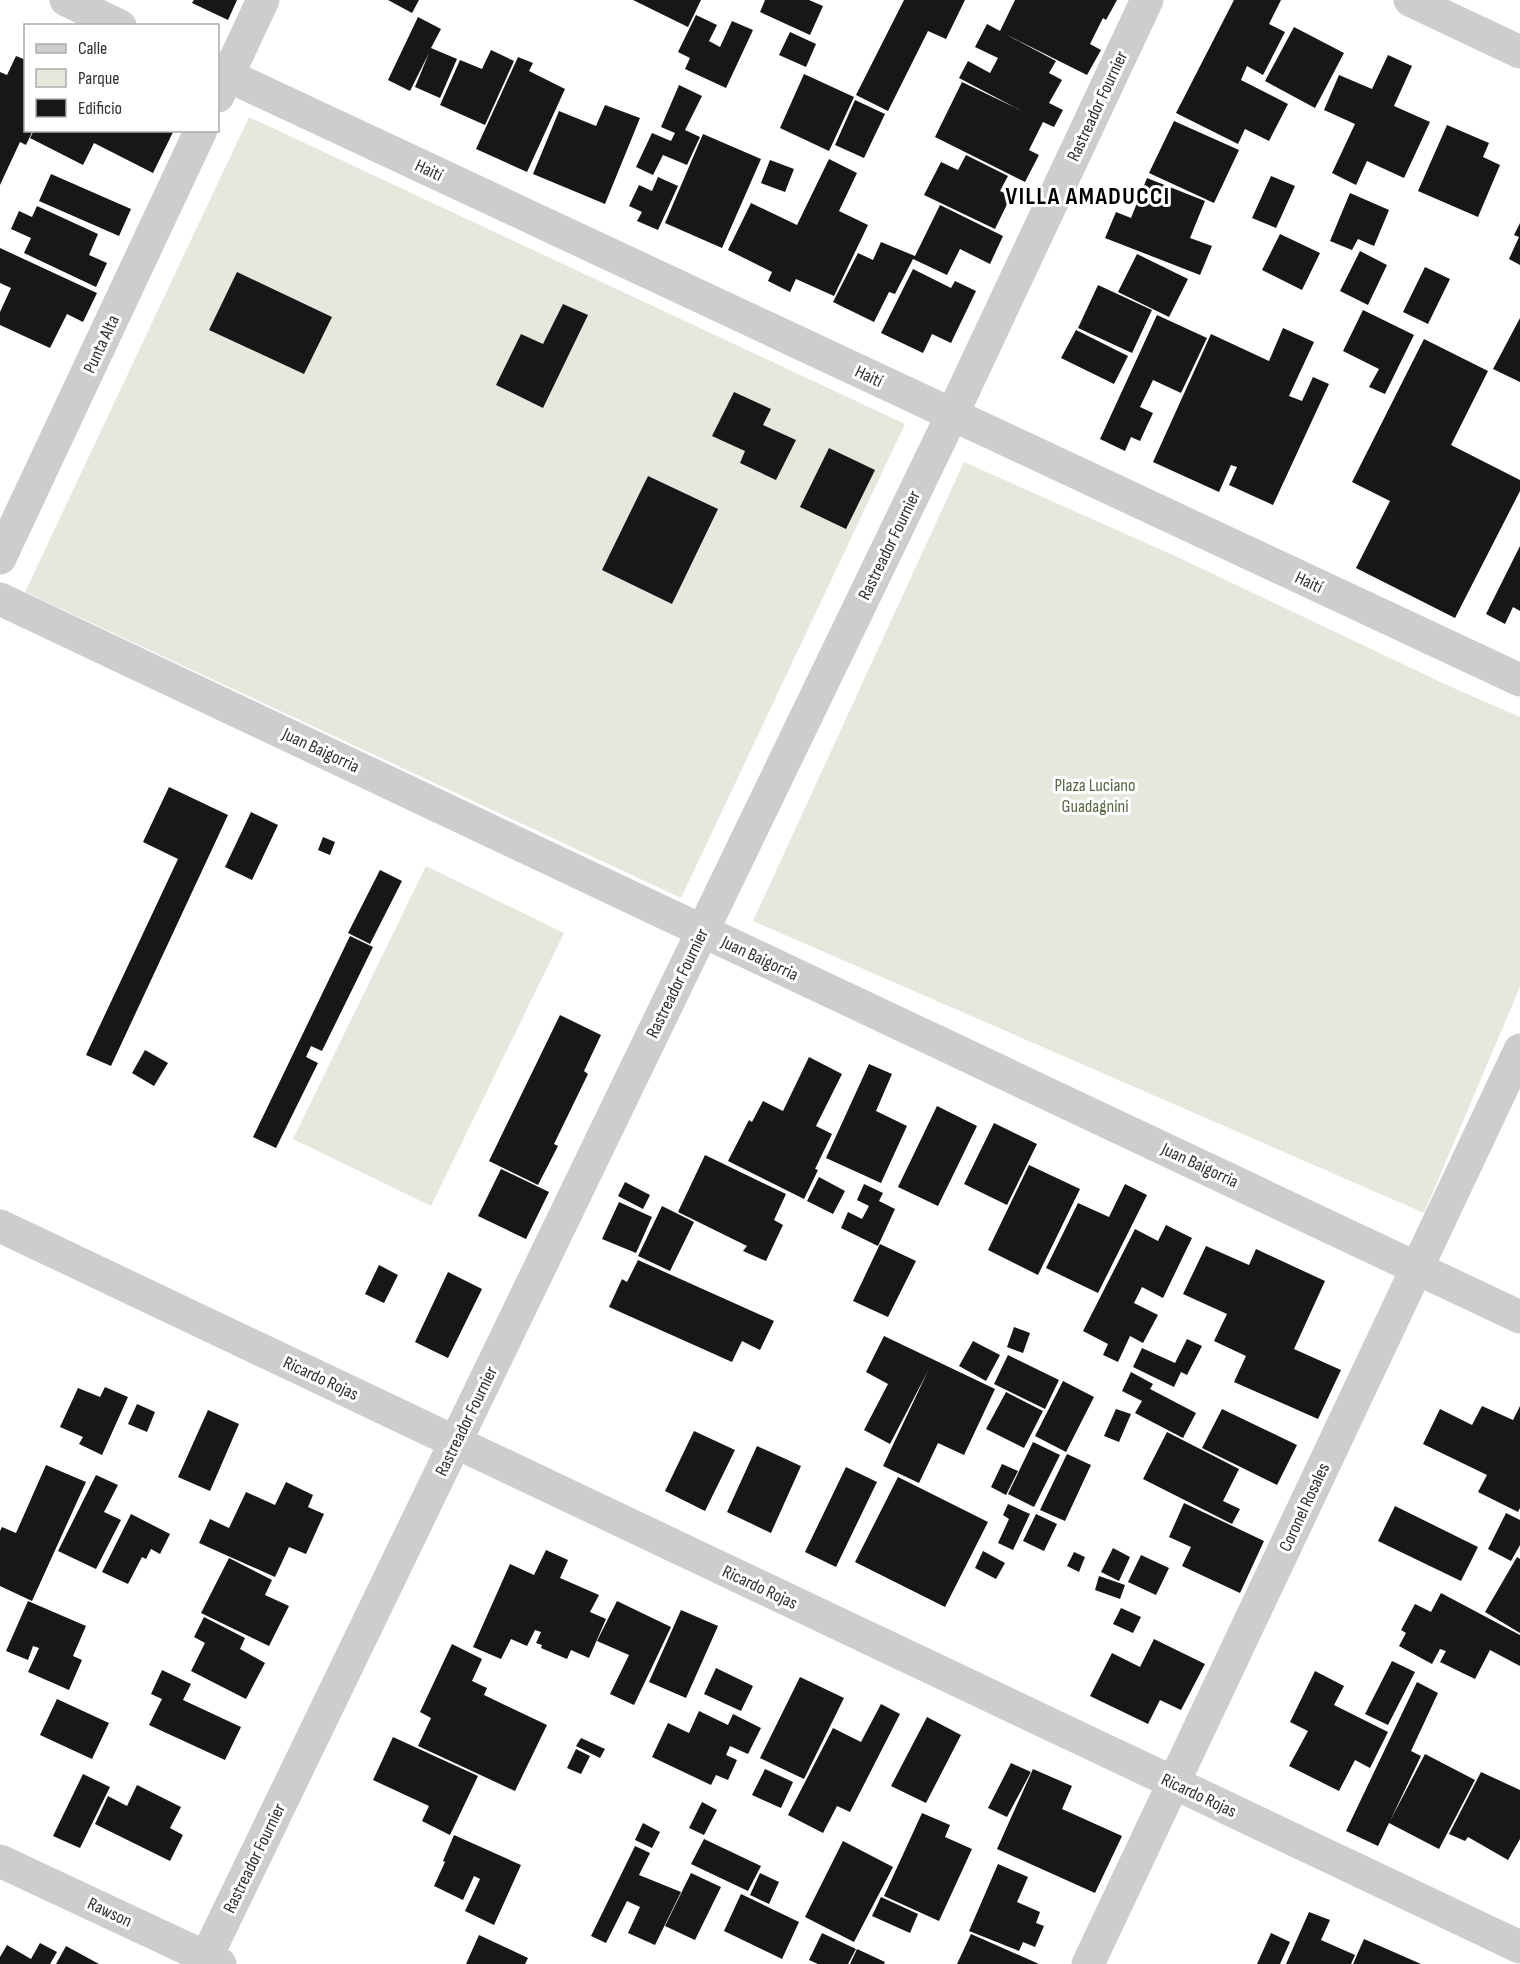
<svg xmlns="http://www.w3.org/2000/svg" width="1520" height="1964" viewBox="0 0 1520 1964" font-family="'Sofia Sans Condensed',sans-serif">
<style>
.green{fill:#e4e8dd}
.building{fill:#171717}
.lines{fill:none;stroke-linecap:round;stroke-linejoin:round}
.street{stroke:#cdcdcd;stroke-width:33}
.labels{text-anchor:middle;stroke-width:6;stroke-linejoin:round;paint-order:stroke}
.street-label{font-size:18px;fill:#303030;stroke:#fff}
.park-label{font-size:18px;fill:#586743;stroke:#fff}
.district-label{font-size:24px;font-weight:bold;letter-spacing:1.5px;fill:#000;stroke:#fff}
</style>
<rect width="100%" height="100%" fill="#fff"/>
<path class="green" d="M249,117l656,307 -224,474 -656,-306z
M964,462l209,93 276,131 71,31v270l-96,226 -671,-292z
M426,866l138,67 -133,273 -138,-67z"/>
<path class="building" d="M194,0h43l-9,20 -36,-17z
M388,0h31l-7,13z
M633,0h68l-13,27z
M765,0h44l14,6 -13,29 -50,-23z
M904,0h61l-19,39 -18,-8 -40,80 -32,-16z
M1015,0h102l-11,20 -3,-2 -13,26 11,6 -14,25 -82,-41 51,27 -7,12 13,7 -13,23 14,7 -9,17 -11,-5 -14,28 10,5 -14,27 -90,-45 27,-55 60,29 -63,-33 9,-17 22,12 8,-15 -23,-11 12,-23 13,7z
M1234,0h47l-12,24 16,8 -22,43 -16,-9 -6,14 47,24 -19,37 -24,-12 -7,15 -62,-31z
M696,15l21,10 -8,16 11,6 12,-26 21,9 -27,58 -41,-19 5,-11 -12,-6z
M418,17l23,12 -10,19 26,11 -17,39 -25,-11 14,-34 -19,38 -22,-11z
M1294,27l50,26 -29,55 -50,-27z
M790,32l26,12 -10,23 -27,-12z
M491,50l23,11 -29,64 -45,-20 20,-45 22,9z
M1388,55l24,11 -18,40 36,16 -26,56 -37,-17 -11,24 -24,-12 23,-49 -31,-14 15,-35 33,14z
M16,56l10,4v70h7l-7,15 -6,-3 -20,43v-113l7,3z
M518,57l15,6 -4,8 36,18 -38,83 -51,-23z
M804,74l50,23 -25,54 -49,-23z
M679,85l23,11 -17,34 15,7 -13,28 -24,-10 -10,20 -17,-8 16,-34 19,8 4,-8 -14,-6z
M855,100l30,14 -21,44 -29,-13z
M605,105l35,13 -35,86 -72,-30 26,-63 37,15z
M1174,121l65,29 -25,53 -65,-30z
M1447,125l42,18 -6,14 17,8 -22,52 -60,-26z
M34,130h140l-21,43 -59,-30 -11,22 -53,-27z
M703,134l58,25 -39,89 -57,-25z
M966,155l42,21 -8,15 11,5 -16,33 -71,-34 17,-33 17,8z
M829,159l28,14 -18,38 29,14 -34,71 -38,-17 -6,13 -22,-11 4,-9 -44,-22 23,-47 46,22z
M770,160l24,9 -9,23 -24,-9z
M51,174l80,35 -12,27 -80,-35z
M1271,176l24,10 -19,42 -24,-10z
M658,177l20,9 -20,44 -21,-9 5,-9 -13,-6 10,-21 13,6z
M1147,178l58,23 -15,37 22,8 -12,29 -95,-37 11,-26 15,6z
M1350,193l39,17 -15,36 -16,-7 -6,11 -22,-9z
M940,205l63,31 -13,28 -30,-15 -13,26 -34,-16 -18,35 -6,-2 -15,30 -41,-20 25,-49 15,7 8,-18 34,14z
M37,206l61,28 -9,21 18,8 -11,24 -72,-34 7,-15 -20,-9 8,-18 13,6z
M1520,223v42l-11,-6 10,-22 -5,-2z
M1280,234l40,19 -18,37 -40,-20z
M0,248l97,45 -14,29 -16,-8 -17,34 -50,-23v-13l11,-24 -11,-5z
M1360,251l27,14 -19,40 -28,-14z
M1137,254l51,25 -19,38 -51,-25z
M1425,267l25,12 -22,45 -25,-12z
M913,269l38,19 4,-7 21,10 -25,52 -19,-9 -9,19 -42,-20z
M237,272l95,45 -28,57 -95,-44z
M1098,285l54,25 -20,43 -54,-25z
M563,304l25,11 -45,93 -47,-23 25,-51 22,10z
M1363,310l51,25 -29,59 -16,-7 10,-18 -36,-18z
M1157,315l50,23 -26,55 -28,-13 -13,27 13,6 -13,28 -9,-4 -6,14 -25,-12z
M1520,318v64l-27,-13z
M1283,328l31,14 -25,54 13,5 11,-24 16,7 -56,121 -44,-20 8,-18 -6,-2 -12,27 -66,-30 58,-128 58,27z
M1076,330l52,26 -14,28 -53,-26z
M1424,339l64,32 -37,74 69,35v11l-65,127 -99,-50 34,-67 -38,-19z
M734,392l37,17 -8,16 33,15 -20,40 -36,-17 5,-12 -33,-15z
M829,448l46,22 -29,59 -46,-22z
M648,476l70,33 -46,95 -70,-34z
M1520,546v65l-7,-4 -8,17 -19,-10z
M169,787l59,28 -117,251 -25,-11 92,-196 -35,-17z
M251,812l27,13 -26,55 -27,-13z
M323,837l12,5 -5,13 -12,-5z
M380,870l22,11 -32,63 -22,-11z
M350,936l23,11 -51,104 -11,-5 -5,11 12,6 -42,85 -23,-11z
M560,1015l41,20 -17,36 4,3 -34,70 4,2 -20,39 -49,-24z
M145,1050l23,13 -14,23 -22,-13z
M809,1057l33,17 -26,52 16,8 -17,35 3,1 -14,29 -76,-38 21,-41 3,2 11,-21 20,10z
M869,1064l23,10 -16,37 31,15 -26,57 -55,-25z
M937,1106l40,20 -39,80 -40,-19z
M994,1123l43,21 -30,61 -43,-21z
M705,1155l81,39 -12,26 9,5 -17,36 -23,-10 4,-5 -69,-34z
M1029,1165l51,24 -42,86 -50,-25z
M501,1169l48,23 -23,47 -48,-23z
M819,1177l26,14 -12,23 -26,-13z
M625,1182l25,13 -7,14 -25,-13z
M864,1184l19,9 -4,8 16,8 -17,37 -37,-18 7,-16 14,7 7,-13 -12,-6z
M1125,1184l22,11 -49,98 -52,-25 32,-65 31,14z
M619,1202l33,15 -16,36 -34,-14z
M662,1206l32,16 -24,49 -32,-15z
M1166,1225l26,13 -29,60 -21,-11 -8,16 24,12 -15,28 -13,-7 -12,26 -15,-7 5,-11 -25,-13 52,-102 23,12z
M880,1244l36,17 -28,56 -35,-16z
M1206,1246l43,19 7,-16 69,32 -31,68 47,21 -23,49 -84,-37 12,-26 -32,-15 13,-27 -44,-20z
M638,1260l136,61 -14,29 -18,-9 -10,21 -123,-55 13,-28 5,3z
M379,1265l19,10 -14,28 -19,-9z
M448,1272l34,17 -34,69 -33,-16z
M1014,1327l16,6 -7,20 -16,-6z
M884,1336l111,53 -31,66 -26,-12 -19,40 -36,-17 45,-95 -38,73 -26,-14 24,-46 -22,-12z
M1187,1339l15,7 -15,29 -6,-3 -7,15 -41,-20 9,-19 33,15z
M973,1341l27,14 -14,26 -27,-15z
M1008,1355l51,25 -14,29 -51,-25z
M1131,1372l22,12 -3,5 46,24 -13,25 -48,-25 7,-12 -20,-10z
M1063,1381l31,16 -28,55 -31,-16z
M105,1387l23,10 -26,58 -23,-11 4,-7 -23,-10 18,-39 22,9z
M1006,1392l37,19 -19,37 -38,-19z
M137,1404l18,8 -8,20 -19,-8z
M1482,1406l31,14 7,-14v102l-2,4 -40,-20 9,-17 -64,-31 17,-35 32,16z
M1116,1409l15,5 -12,28 -15,-6z
M1222,1409l75,36 -20,40 -75,-37z
M208,1410l31,14 -29,67 -32,-14z
M694,1431l41,19 -30,61 -40,-20z
M1167,1432l72,37 -16,32 17,8 -8,15 -89,-45z
M1033,1442l27,13 -26,52 -26,-13z
M757,1446l44,20 -30,67 -44,-21z
M1067,1454l24,11 -26,56 -25,-11z
M1002,1464l16,7 -12,24 -15,-8z
M46,1465l40,17 -54,119 -32,-15v-55l2,-4 14,6z
M846,1467l31,15 -41,85 -31,-15z
M96,1475l22,10 -14,27 17,8 -25,49 -38,-18z
M898,1477l90,45 -43,85 -90,-45z
M286,1482l27,13 -5,12 16,7 -18,40 -17,-7 -14,30 -76,-34 11,-24 19,9 17,-36 29,13z
M1184,1503l80,38 -24,52 -58,-27 9,-19 -22,-10z
M1008,1504l22,10 -17,36 -15,-7 11,-24 -6,-4z
M1395,1506l83,41 -17,34 -83,-40z
M1506,1513l14,7v25l-9,16 -23,-12z
M131,1514l39,20 -10,20 -9,-5 -5,10 -4,-2 -14,27 -26,-12z
M1036,1514l21,10 -13,27 -21,-10z
M1113,1548l17,9 -11,24 -18,-9z
M546,1550l22,10 -8,18 39,17 -9,17 16,7 -17,39 -18,-8 -4,9 -26,-11 1,-3 -6,-2 5,-11 -6,-2 -8,16 -16,-7 -10,20 -28,-12 37,-83 24,11z
M983,1551l22,12 -9,16 -21,-11z
M1074,1552l11,5 -6,15 -12,-6z
M1141,1555l28,13 -13,27 -28,-13z
M1517,1557l3,2v74l-35,-21z
M229,1558l43,22 -7,15 24,11 -20,40 -68,-33z
M1099,1576l26,9 -5,14 -25,-9z
M1441,1593l79,42v31l-30,-16 -15,29 -35,-17 6,-11 -6,-2 -8,15 -33,-18 7,-13 -5,-3 14,-26 16,8z
M28,1601l58,25 -13,30 9,4 -13,30 -41,-18 11,-24 -6,-2 -5,14 -22,-9z
M617,1601l54,26 -37,78 -24,-11 19,-39 -32,-14z
M1121,1608l20,9 -8,16 -20,-9z
M681,1610l37,16 -32,72 -37,-16z
M204,1617l41,21 -5,11 25,14 -19,36 -55,-28 14,-28 -11,-6z
M1154,1639l51,25 -24,46 -21,-10 -12,24 -58,-28 22,-43 28,14z
M452,1644l30,15 -10,22 15,7 -3,7 63,30 -32,66 -97,-45 13,-28 -11,-6z
M1392,1661l23,11 -27,53 -23,-11z
M716,1668l37,18 -12,25 -37,-17z
M162,1670l29,14 -8,16 58,27 -16,33 -76,-35 13,-26 -11,-5z
M1315,1671l29,15 -10,19 54,27 -18,36 -15,-8 -16,31 -50,-25 19,-35 -18,-9z
M800,1677l44,21 -40,81 -44,-21z
M1417,1682l21,11 -27,58 10,5 -31,65 35,-67 50,26 -36,69 -50,-26 -11,23 -32,-15z
M57,1699l52,24 -17,36 -52,-24z
M881,1704l19,10 -50,98 -13,-6 -14,27 -35,-18 45,-87 28,14z
M699,1711l29,14 5,-11 28,14 -13,26 -18,-8 -4,9 11,5 -9,20 -12,-5 -5,10 -59,-28 16,-34 21,10z
M927,1717l34,18 -35,68 -35,-17z
M393,1737l85,39 -28,59 -28,-14 7,-15 -56,-26z
M581,1738l24,11 -5,9 -24,-12z
M576,1749l14,7 -9,18 -14,-6z
M1011,1763l20,9 -24,45 -19,-9z
M765,1769l28,13 -12,26 -29,-13z
M1033,1769l39,17 -10,23 60,27 -27,57 -98,-44z
M1481,1772l39,18v49l-12,21 -40,-23 -3,4 -16,-7z
M83,1774l27,13 -30,61 -27,-12z
M137,1785l44,22 -11,21 13,7 -13,26 -75,-37 13,-28 19,10z
M702,1802l15,8 -13,25 -15,-7z
M922,1813l28,12 -5,12 27,12 -33,72 -55,-25z
M643,1823l17,9 -8,16 -17,-8z
M454,1835l67,30 -27,60 -29,-14 15,-32 -6,-3 -11,24 -29,-14 11,-24 -2,-1z
M704,1839l57,27 -13,25 -57,-27z
M843,1841l50,26 -39,75 -49,-25z
M635,1846l15,7 -11,22 42,17 -26,53 -27,-12 12,-26 -13,-6 -21,42 -15,-7z
M998,1864l30,13 -11,25 23,10 -4,11 8,3 -9,21 -12,-5 -4,9 -50,-20z
M691,1873l30,14 -26,53 -30,-14z
M760,1873l19,9 -10,22 -19,-9z
M741,1894l58,28 -17,37 -58,-28z
M881,1897l37,17 -8,19 -38,-17z
M1309,1912l21,8 -9,20 34,15 -4,9h-65z
M822,1933l34,16 -8,15h-30l-9,-4z
M1271,1933l19,9 -10,22h-23z
M971,1934l68,30h-82z
M479,1935l49,23 -3,6h-59z
M1364,1939l57,25h-68z
M40,1943l17,9 -7,12h-50v-7l7,-12 24,14z
M66,1946l33,18h-43z
M857,1949l28,13 -1,2h-34z"/>
<g class="lines">
<path class="street" d="M66,0l54,26
M1410,0l110,52
M218,71l1302,609
M218,96l45,-96
M0,558l201,-428
M0,599l1520,718
M0,1226l1520,721
M0,1861l220,103
M203,1964l749,-1549 195,-415
M1088,1964l432,-914"/>
</g>
<g class="labels">
<g class="street-label">
<text transform="translate(1097 106) rotate(-65)" y="6">Rastreador Fournier</text>
<text transform="translate(429 170) rotate(25)" y="6">Haití</text>
<text transform="translate(101 344) rotate(-65)" y="6">Punta Alta</text>
<text transform="translate(869 376) rotate(25)" y="6">Haití</text>
<text transform="translate(889 545) rotate(-64)" y="6">Rastreador Fournier</text>
<text transform="translate(1309 582) rotate(25)" y="6">Haití</text>
<text transform="translate(321 750) rotate(25)" y="6">Juan Baigorria</text>
<text transform="translate(760 958) rotate(25)" y="6">Juan Baigorria</text>
<text transform="translate(677 983) rotate(-64)" y="6">Rastreador Fournier</text>
<text transform="translate(1200 1165) rotate(25)" y="6">Juan Baigorria</text>
<text transform="translate(321 1378) rotate(25)" y="6">Ricardo Rojas</text>
<text transform="translate(466 1421) rotate(-64)" y="6">Rastreador Fournier</text>
<text transform="translate(1304 1507) rotate(-65)" y="6">Coronel Rosales</text>
<text transform="translate(760 1587) rotate(25)" y="6">Ricardo Rojas</text>
<text transform="translate(1199 1795) rotate(25)" y="6">Ricardo Rojas</text>
<text transform="translate(254 1858) rotate(-64)" y="6">Rastreador Fournier</text>
<text transform="translate(110 1912) rotate(25)" y="6">Rawson</text>
</g>
<g class="park-label">
<text x="1095" y="791">Plaza Luciano<tspan x="1095" dy="21">Guadagnini</tspan></text>
</g>
<g class="district-label">
<text x="1088" y="204">VILLA AMADUCCI</text>
</g>
</g>
<rect x="24" y="24" width="195" height="108" fill="#ffffff" stroke="#acacac" stroke-width="1.5"/>
<rect x="36" y="44" width="30" height="9" fill="#cdcdcd" stroke="#acacac" stroke-width="1.5"/>
<text x="78" y="54" font-size="18" fill="#303030">Calle</text>
<rect x="36" y="69" width="30" height="18" fill="#e4e8dd" stroke="#acacac" stroke-width="1.5"/>
<text x="78" y="84" font-size="18" fill="#303030">Parque</text>
<rect x="36" y="99" width="30" height="18" fill="#171717" stroke="#acacac" stroke-width="1.5"/>
<text x="78" y="114" font-size="18" fill="#303030">Edificio</text>
</svg>
